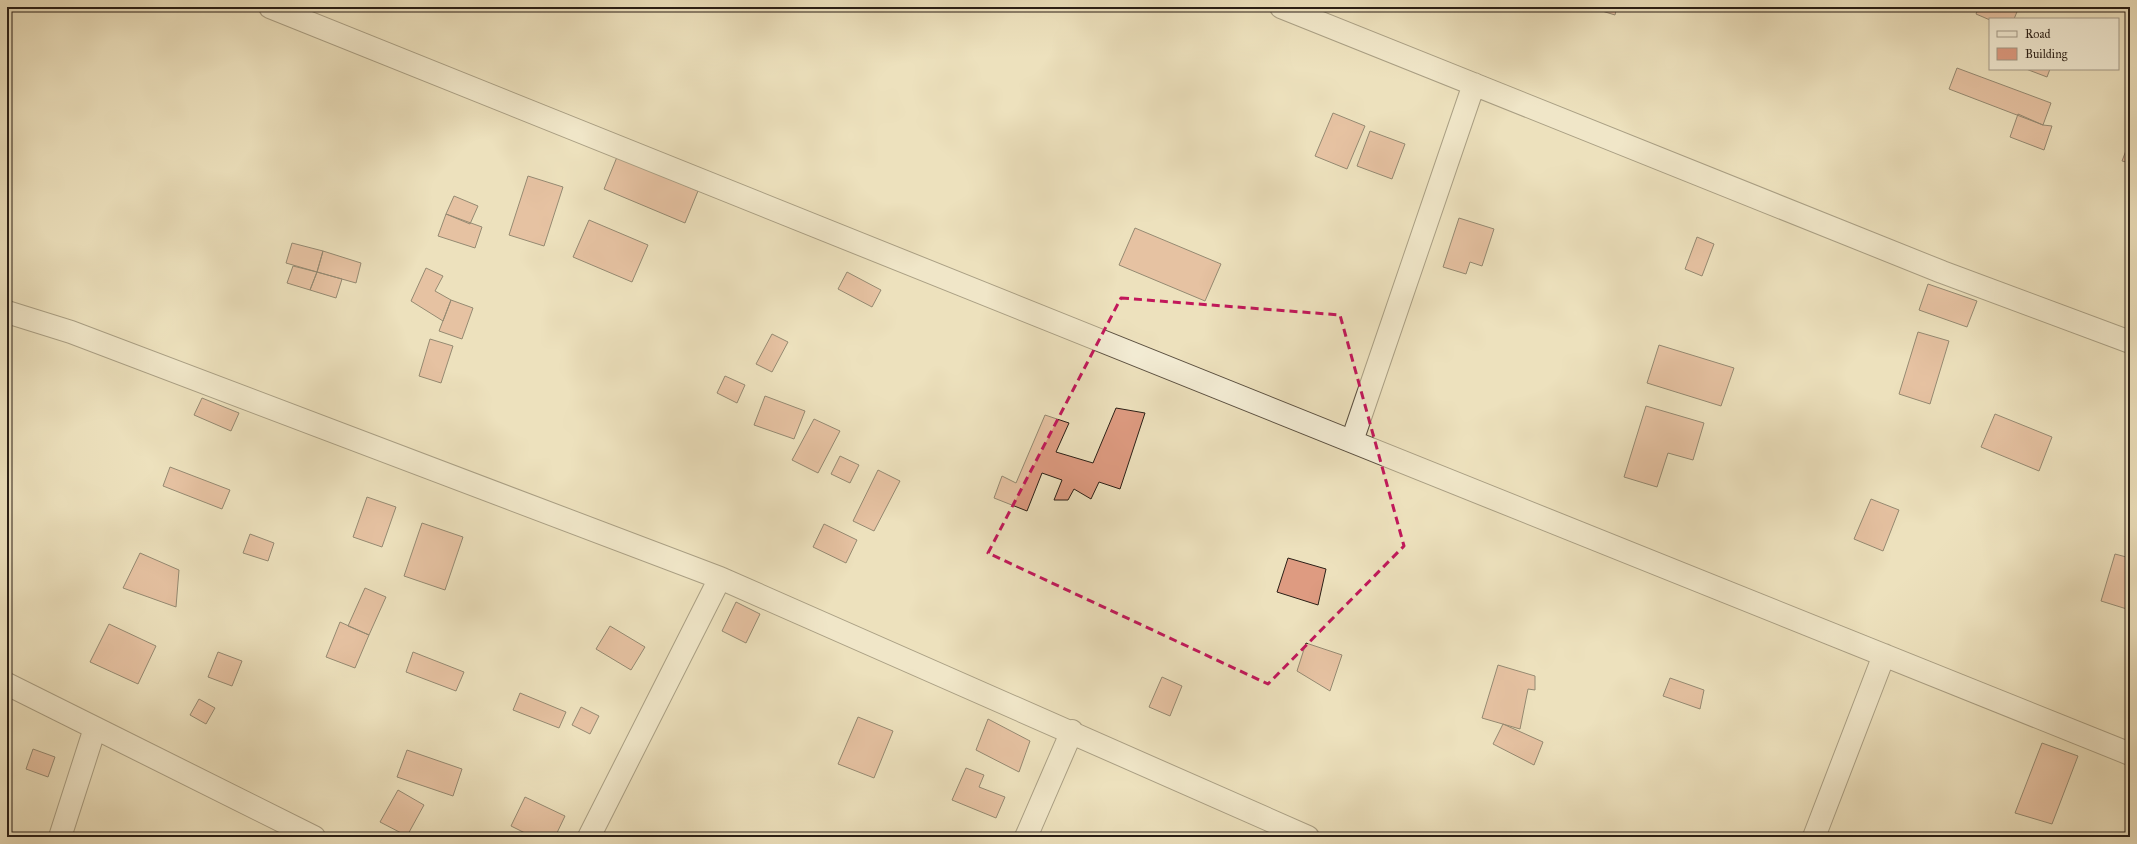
<svg xmlns="http://www.w3.org/2000/svg" width="2137" height="844" viewBox="0 0 2137 844" font-family="'IM FELL Great Primer',serif">
<style>
.building{fill:#de9b81;stroke:#2a1f16}
.lines{fill:none;stroke-linecap:round;stroke-linejoin:round}
.minor-casing{stroke:#5b5040;stroke-width:24}
.minor{stroke:#f3ecd4;stroke-width:22}
.marked{fill:none;stroke:#c2185b;stroke-width:3;stroke-dasharray:8 5;stroke-linejoin:round}
</style>
<rect width="100%" height="100%" fill="#ede1bd"/>
<filter id="stains"><feTurbulence type="fractalNoise" baseFrequency=".005" numOctaves="4"/><feColorMatrix values="0 0 0 0 .2 0 0 0 0 .09 0 0 0 0 .02 0 0 0 .5 -.17"/></filter>
<radialGradient id="worn" r=".72"><stop offset=".6" stop-color="#630" stop-opacity="0"/><stop offset="1" stop-color="#630" stop-opacity=".3"/></radialGradient>
<path class="building" d="M1589,7h28l-2,8z
M1979,7h40l-5,12 -24,1 -14,-6z
M1957,68l94,35 -8,22 -94,-36z
M2026,69h24l-3,8z
M1333,113l32,13 -18,43 -32,-13z
M2018,114l25,11 9,1 -8,24 -34,-13z
M1370,131l35,13 -13,35 -35,-13z
M2130,140v23l-8,-2z
M617,157l81,34 -13,32 -81,-34z
M528,176l35,11 -19,59 -35,-11z
M454,196l24,10 -8,18 -24,-10z
M446,214l36,13 -7,21 -37,-12z
M1459,218l35,11 -12,37 -12,-4 -4,12 -23,-7z
M589,220l59,25 -16,37 -59,-25z
M1135,228l86,36 -16,37 -86,-36z
M1697,237l17,7 -12,32 -17,-7z
M292,243l31,8 -6,21 -31,-9z
M323,251l38,12 -5,20 -39,-11z
M293,266l24,6 -7,18 -23,-7z
M426,268l17,8 -8,15 16,9 -8,21 -32,-20z
M317,272l25,7 -6,19 -26,-8z
M847,272l34,18 -9,17 -34,-18z
M1928,284l49,17 -10,26 -48,-17z
M451,300l22,8 -11,31 -23,-8z
M1918,332l31,9 -19,63 -31,-10z
M772,334l16,8 -16,30 -16,-8z
M430,339l23,7 -12,37 -22,-7z
M1659,345l75,23 -13,38 -74,-23z
M725,376l20,9 -8,18 -20,-10z
M765,396l40,15 -11,28 -40,-14z
M202,398l37,15 -8,18 -37,-16z
M1646,406l58,17 -11,37 -25,-7 -11,34 -33,-10z
M1116,408l29,5 -25,76 -21,-7 -8,17 -17,-10 -6,11h-14l8,-20 -20,-7 -15,38 -33,-13 8,-22 14,7 29,-68 24,8 -13,29 37,11z
M1995,414l57,23 -13,34 -58,-24z
M814,419l26,12 -22,42 -26,-13z
M840,456l19,9 -9,18 -19,-9z
M170,467l60,23 -8,19 -59,-23z
M878,470l22,11 -26,50 -21,-10z
M367,497l29,10 -14,40 -29,-10z
M1871,499l28,11 -16,41 -29,-12z
M422,523l41,14 -18,53 -41,-14z
M824,524l33,16 -11,23 -33,-16z
M250,534l24,9 -6,18 -25,-8z
M140,553l39,17 -3,37 -53,-19z
M2115,554l15,4v52l-29,-9z
M1288,558l38,11 -8,36 -41,-13z
M365,588l21,9 -17,38 -21,-9z
M736,602l24,12 -14,29 -24,-12z
M340,622l29,13 -14,33 -29,-11z
M109,624l47,22 -18,38 -48,-22z
M610,626l35,21 -14,23 -35,-21z
M1306,643l36,12 -12,36 -33,-20z
M218,652l24,9 -10,25 -24,-9z
M413,652l51,20 -8,19 -50,-19z
M1498,665l37,11v14l-7,-1 -8,40 -38,-11z
M1162,677l20,9 -12,30 -21,-9z
M1670,678l34,12 -4,19 -37,-13z
M520,693l46,19 -7,16 -46,-18z
M199,699l16,9 -9,16 -16,-9z
M581,707l18,9 -9,18 -18,-9z
M858,717l35,14 -19,47 -36,-14z
M988,719l42,22 -11,31 -43,-22z
M1503,724l40,18 -9,23 -41,-21z
M2042,743l36,13 -26,68 -37,-11z
M33,749l22,8 -7,20 -22,-8z
M407,750l55,19 -9,27 -56,-19z
M966,768l18,7 -5,12 26,10 -9,21 -44,-18z
M398,790l26,15 -17,31 -27,-14z
M525,797l40,19 -10,21h-22l-22,-11z"/>
<g class="lines">
<g class="minor-casing">
<path id="minor" d="M270,7l1860,747
M1281,7l661,265 188,70
M7,312l64,20 649,246 588,259
M1352,441l122,-357
M7,684l307,153
M60,837l35,-109
M589,837l131,-259
M1026,837l46,-106
M1814,837l70,-182"/>
</g>
<use href="#minor" class="minor"/>
</g>
<path d="M0 0H2137V844H0ZM1121,298l219,17 64,231 -136,138 -280,-131z" fill="#ede1bd" fill-opacity=".55" fill-rule="evenodd"/>
<path class="marked" d="M1121,298l219,17 64,231 -136,138 -280,-131z"/>
<rect width="2137" height="844" fill="none" stroke="#ede1bd" stroke-width="24"/>
<rect x="8" y="8" width="2121" height="828" fill="none" stroke="#2a1f16" stroke-width="2"/>
<rect x="12" y="12" width="2113" height="820" fill="none" stroke="#2a1f16"/>
<rect x="1989" y="18" width="130" height="52" fill="#f3ecd4" stroke="#a39a88"/>
<rect x="1997" y="31" width="20" height="6" fill="#f3ecd4" stroke="#a39a88"/>
<text x="2025" y="38" font-size="12" fill="#2a1f16">Road</text>
<rect x="1997" y="48" width="20" height="12" fill="#de9b81" stroke="#a39a88"/>
<text x="2025" y="58" font-size="12" fill="#2a1f16">Building</text>
<rect width="100%" height="100%" filter="url(#stains)"/>
<rect width="100%" height="100%" fill="url(#worn)"/>
</svg>
